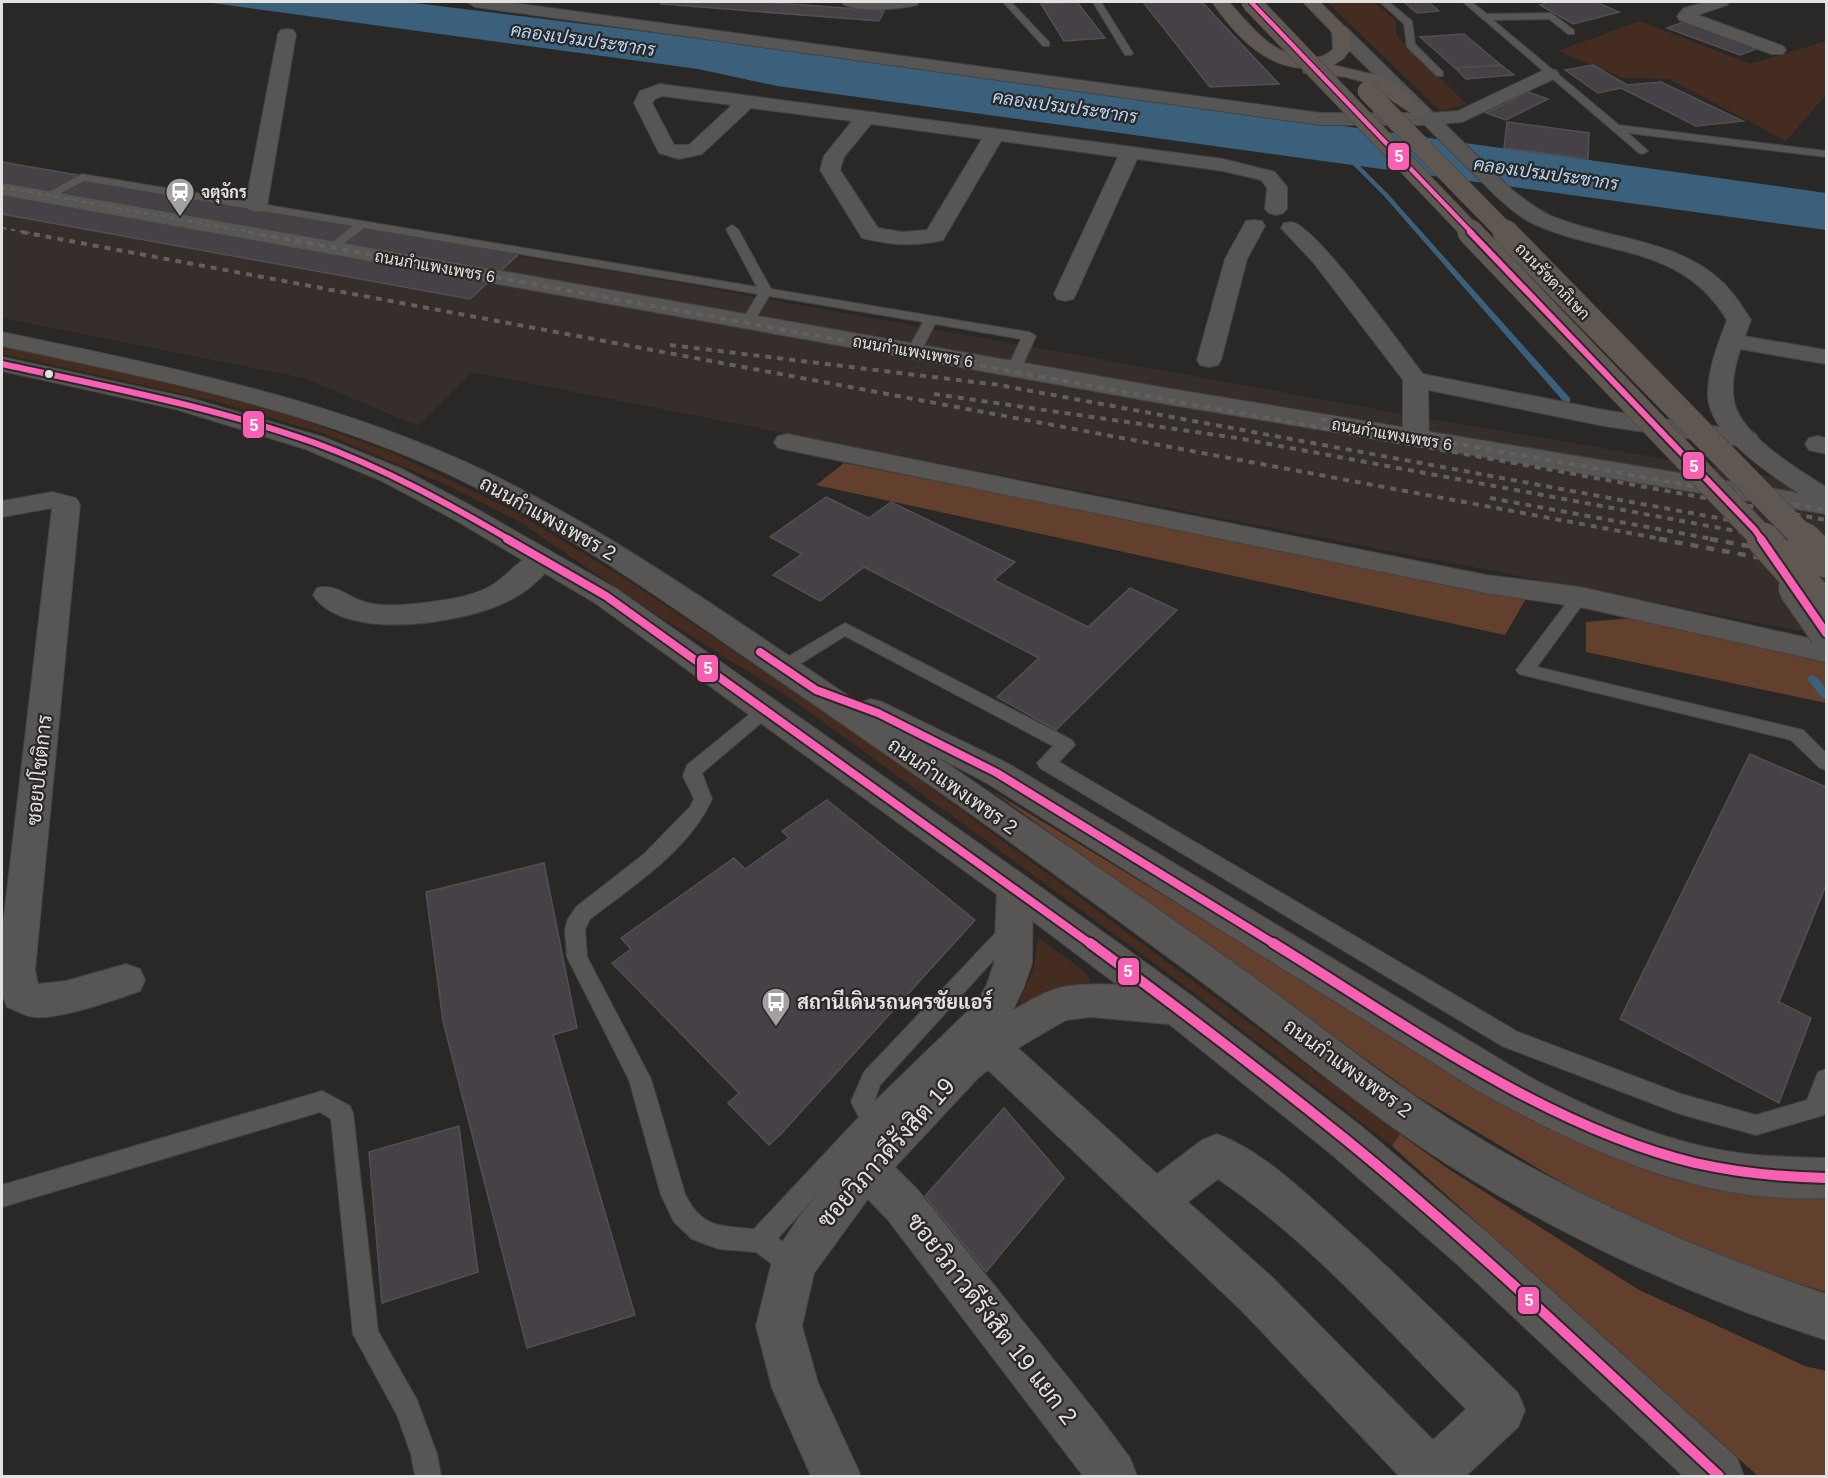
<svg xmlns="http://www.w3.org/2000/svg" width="1828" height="1478" viewBox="0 0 1828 1478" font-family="Helvetica,Sarabun,sans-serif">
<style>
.built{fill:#362e2a}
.green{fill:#452c20}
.forest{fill:#633f2d}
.water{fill:#3a607b}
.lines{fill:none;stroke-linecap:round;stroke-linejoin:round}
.stream{fill:#3a607b;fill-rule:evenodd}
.building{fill:#464147;stroke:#515051;stroke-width:1.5}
.lane-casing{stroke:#444342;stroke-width:2}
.street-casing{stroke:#444342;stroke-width:2}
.secondary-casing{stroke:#444342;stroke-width:2}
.primary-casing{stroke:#444342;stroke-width:2}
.lane{fill:#575655;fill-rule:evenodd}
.street{fill:#575655;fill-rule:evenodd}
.secondary{fill:#575655;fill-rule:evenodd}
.primary{fill:#5e5752;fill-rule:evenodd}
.rail-far2{stroke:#616060;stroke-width:2;stroke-dasharray:4.5 4.5;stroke-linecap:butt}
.rail-far1{stroke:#616060;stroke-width:4;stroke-dasharray:6 6;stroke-linecap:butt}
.rail{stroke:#616060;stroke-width:4.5;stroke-dasharray:8 8;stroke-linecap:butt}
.secondary-bridge-casing{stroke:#444342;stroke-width:35;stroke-linecap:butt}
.primary-bridge-far2-casing{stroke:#444342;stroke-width:20;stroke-linecap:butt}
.primary-bridge-far1-casing{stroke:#444342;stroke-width:26;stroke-linecap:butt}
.primary-bridge-casing{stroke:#444342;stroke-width:35;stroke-linecap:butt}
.secondary-bridge{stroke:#575655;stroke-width:33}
.primary-bridge-far2{stroke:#5e5752;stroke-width:19}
.primary-bridge-far1{stroke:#5e5752;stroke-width:25}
.primary-bridge{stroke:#5e5752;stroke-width:33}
.bus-1-far3-casing{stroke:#2a2726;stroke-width:7}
.bus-1-far2-casing{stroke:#2a2726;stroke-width:10}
.bus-1-far1-casing{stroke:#2a2726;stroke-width:12}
.bus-1-casing{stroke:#2a2726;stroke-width:14}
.bus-1-far3{stroke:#f860b3;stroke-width:4.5}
.bus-1-far2{stroke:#f860b3;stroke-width:6}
.bus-1-far1{stroke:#f860b3;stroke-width:8}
.bus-1{stroke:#f860b3;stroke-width:10}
.bus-dot{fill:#e3e2e1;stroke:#2a2726;stroke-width:2}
.labels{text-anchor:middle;stroke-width:4.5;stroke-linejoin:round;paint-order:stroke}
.far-poi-label{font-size:16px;font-weight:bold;fill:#e3e2e1;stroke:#2a2726;text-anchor:start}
.far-street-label{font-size:16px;fill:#e3e2e1;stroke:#2a2726}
.far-water-label{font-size:18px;font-style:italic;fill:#b3d9f7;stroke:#2a2726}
.street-label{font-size:20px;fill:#e3e2e1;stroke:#2a2726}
.poi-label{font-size:20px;font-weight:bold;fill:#e3e2e1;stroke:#2a2726;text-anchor:start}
.near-street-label{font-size:24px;fill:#e3e2e1;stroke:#2a2726}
.line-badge{stroke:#2a2726;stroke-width:2}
.badge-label{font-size:16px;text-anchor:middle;font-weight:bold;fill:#fff}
</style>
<rect width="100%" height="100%" fill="#292827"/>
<path class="built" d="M2,171l632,104 824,149 368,62v150l-1354,-264 -54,54 -114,-48 -302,-60z"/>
<path class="green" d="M1327,2h47l22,19v14l71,69 -27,7z
M1640,21l110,43 76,-23v54l-40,46 -117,-62 -46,-1 -65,-27z
M2,347l127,27 150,37 114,42 123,59 111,68 234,156 539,398 -8,12 -211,-163 -392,-286 -141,-88 -133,-90 -68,-34 -122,-51 -115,-34 -208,-46z
M1038,937l50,37 2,8 -15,2 -56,20 15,-37z"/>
<path class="forest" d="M844,463l683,134 -22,38 -689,-150z
M1633,618l193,41v44l-240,-51v-30z
M992,791l454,276 241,111 139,19v95l-143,-44 -129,-70 -137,-82z
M1400,1134l47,34 192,122 166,76 21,5v105h-68l-366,-330z"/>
<path class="water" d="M205,2h202l417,52 1002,139v37l-1049,-144 -79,-17z"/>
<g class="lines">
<path class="stream" d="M1346,156h4l38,38 182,204v4h-6l-180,-206 -38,-38z
M1812,675c10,3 14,13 14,23h-4l-14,-18 -1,-2z"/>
</g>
<path class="building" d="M664,2h100l120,9 -5,10 -218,-17z
M1077,2l28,36 -41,3 -23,-37z
M1143,2h59l77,82 -69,3z
M1404,2h24l11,9 -22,2z
M1549,2h47l23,10 -46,12 -33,-19z
M1686,21l73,27 -19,7 -73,-27z
M1464,34l37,31 -46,3 -35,-31z
M1501,65l13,10 -48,4 -11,-11z
M1593,65l34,20 34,-3 82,39 -47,5 -75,-38 -23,5 -33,-23z
M1528,92l20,7 -42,21 -20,-7z
M1507,122l82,11 -1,26 -84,-11z
M2,162l520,89 -52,48 -468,-85z
M826,497l43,21 22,-16 124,60 -21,18 94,47 42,-39 47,22 -121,120 -59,-33 42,-39 -175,-91 -44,34 -47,-26 29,-21 -32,-17z
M1750,754l76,33v98l-47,117 32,16 -32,85 -159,-84z
M827,800l148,120 -194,214 -12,11 -41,-42 11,-10 -127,-130 19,-14 -10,-11 113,-80 11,11 44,-31 -7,-7z
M544,863l33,165 -24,7 82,280 -108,33 -84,-327 -17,-129z
M1004,1108l60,70 -78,94 -61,-76z
M459,1126l19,146 -96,31 -13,-151z"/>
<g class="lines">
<g class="lane-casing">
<path id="lane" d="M1003,2h8l38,40v4h-6z
M1093,2h8l32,51 -2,2h-6z
M1380,2h9l23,19 3,23 28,28v4h-6l-30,-29 -3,-23z
M1463,2h9l15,12 64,-1 23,17v4h-6l-19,-15 -56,1 126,105 207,26v6l-198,-24 20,18 -5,3 -4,-1z
M82,174l675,113 -31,-58 6,-4 6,4 33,60 258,43 7,4 -15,33 -7,4 -7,-4 14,-30 -86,-15 -14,27 -7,4 -7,-4 16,-29 -154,-26 -17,29 -5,1 -6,-4 17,-28 -394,-66 -31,24 -6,-4 2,-3 24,-19 -269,-45 -34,18h-8l-2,-2z
M1580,592l6,1 2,4 -51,70 266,63 23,23v17l-6,-2 -29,-28 -272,-66 -3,-4 3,-4 55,-73z
M845,623l227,117 3,5 -16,17 459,270 163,62 75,21 51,-15 11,-28 8,-3v41l-2,5 -68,20 -76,-21 -178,-68 -462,-278 -3,-5 16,-17 -208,-110 -56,35h-12l-3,-4 3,-4z
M767,703l6,2 3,4 -3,4 -71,60 10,26c-23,51 -79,87 -122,120l-5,10 2,28 64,122 34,115c16,34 36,32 69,35l105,-112 -8,-15 13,-30 139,-147 7,-2 7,2 3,6 -140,154 -6,17 99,-96 8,-3 8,3 3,6 -3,6 -109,108 -102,112 24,19 3,8 -3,8 -9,4 -9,-4 -28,-21 -37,-3 -27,-10 -18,-17 -13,-27 -32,-115 -62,-123 -2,-28 3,-10 8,-12 68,-53 46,-47 4,-8 -11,-23 4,-11 74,-60z
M322,1091l28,15 3,7 25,218 39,69 20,54 4,22h-26l-4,-22 -14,-39 -44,-81 -22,-215 -11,-7 -318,95v-22z"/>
</g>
<g class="street-casing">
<path id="street" d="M467,2h40l814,111h108l29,-2 86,-41h12l3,4 -3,4 -94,44 -33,3h-108l-846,-118z
M841,2h78l-2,3c-15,4 -66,9 -76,-3z
M1706,2h23l-2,3 -29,10 85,31 3,4 -3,4h-12l-92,-34 -2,-4 7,-8z
M287,29l6,1 3,4 -29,172 -4,4 -7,2 -7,-2 -4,-4 33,-172 3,-4z
M660,84l563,75 52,13 12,15v22l-4,4 -7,2 -7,-2 -4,-4 2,-21 -6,-8 -38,-9 -86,-12 -61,135 -3,5 -8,2 -8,-2 -3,-5 64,-137 -117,-16 -58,99c-29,7 -52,5 -81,-2l-42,-68 4,-14 28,-35 -101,-13 -49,46 -23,5 -20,-6 -25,-50 6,-12zM662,96l70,9 -43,40h-15l-22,-42 3,-4zM871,124l111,15 -55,91 -25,2 -24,-4 -38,-58 4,-13z
M1254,220l8,1 3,5 -18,33 -26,101 -3,5 -9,2 -9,-2 -3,-5 28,-101 21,-38z
M1292,222c26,6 110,125 131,152l181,36 142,21 9,2 4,6 -4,6 -9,2 -142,-21 -176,-36 1,48 -4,6 -9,2 -9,-2 -4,-6v-58l-90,-118 -32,-34 3,-5z
M1732,334l94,16v14l-103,-18 -3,-5 3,-5z
M787,434l699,141 94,12 246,55v20l-246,-55 -94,-14 -708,-145 -4,-6 4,-6z
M1818,436l8,2v16l-17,-4 -4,-6 4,-6z
M52,492l24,6 4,6 -45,466 3,14 28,-3 60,-17 14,5 5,11 -5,11c-26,9 -81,29 -106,26 -9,-1 -19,-7 -27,-10l-5,-13v-61l50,-425 -50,9v-16z
M542,550l10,3 4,6c-10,16 -30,34 -48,42 -42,22 -164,42 -195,-6l4,-7c21,-5 32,11 51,15 18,4 37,2 55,0 23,-3 51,-6 71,-19 16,-11 29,-29 48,-34z
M1015,874l13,4 5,10 -1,75 -8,24 -11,23c15,-8 30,-18 46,-22 29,-8 105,-2 133,8l6,12 -6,12 -14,5 -87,-8 -25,3 -48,28 139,126 45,-34 15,-6c47,18 85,56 122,89 61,54 120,113 179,170l7,17 -7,17 -52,49h-67l-158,-166 -253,-240 -10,8 -83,89 23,23 180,225 32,43 7,18h-54l-195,-256 -20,-21 -54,74 -12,53 16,57 43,93h-50l-39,-88 -16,-62 15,-61 6,-15 22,-33 53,-64 99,-101 36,-68 7,-21 3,-75 5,-10zM1218,1179c93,63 169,151 248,230l-33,31 -160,-162 -85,-76z"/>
</g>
<g class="secondary-casing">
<path id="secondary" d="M1340,26l6,1 165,162c12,9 24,19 38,26 53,23 118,23 164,59 17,13 27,29 38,46 -9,24 -22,54 -17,81 6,34 65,69 92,86v27l-660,-110 -1164,-209v-12l1164,205 633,105c-30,-19 -89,-58 -91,-96 -1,-27 10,-53 19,-77 -47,-78 -126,-63 -197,-98 -12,-6 -23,-16 -33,-25l-163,-162 -3,-4 3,-4z
M2,332c153,32 308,62 452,125 140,61 277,161 405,246l12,-4 11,3 127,62 524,315c66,34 133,64 206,74 30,4 58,4 87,5v40c-124,7 -242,-48 -348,-107l-493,-309 -49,-26c107,73 214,146 319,222 78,57 153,119 236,167 107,62 219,109 335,149v46c-137,-44 -279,-109 -399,-189 -79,-53 -152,-115 -228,-171 -144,-107 -290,-211 -438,-312 -93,-64 -185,-130 -286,-181 -148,-75 -312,-106 -473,-141z
M2,357l188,41 133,39 79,32 73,39 142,81 411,289 164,118 169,130 129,109 247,223 7,18h-61l-225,-211 -127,-111 -167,-134 -162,-122 -407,-295 -140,-83 -73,-39 -77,-32 -130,-40 -173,-38z"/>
</g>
<g class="primary-casing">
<path id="primary" d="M1212,2h17c22,24 43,54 78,55 11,1 18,0 26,-8l-1,-17 -29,-30h17l29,29 2,18 -8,10 -10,6 43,10 23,12 31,24 -2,4h-14l-50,-33 -19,-5 -41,-4 -2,-5c-39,-2 -69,-36 -90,-66z"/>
</g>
<use href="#lane" class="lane"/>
<use href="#street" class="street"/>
<use href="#secondary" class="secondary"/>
<use href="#primary" class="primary"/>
<path class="rail-far2" d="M2,187l254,46
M2,228l28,5"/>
<path class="rail-far1" d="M22,232l1645,308
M248,232l1578,288
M670,345l329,40 827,153
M934,394l303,44 547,102
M1321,419l505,91
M1490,498l228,42"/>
<path class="rail" d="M1659,539l167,31
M1710,539l116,21
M1776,539l50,9"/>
<g class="secondary-bridge-casing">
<path id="secondary-bridge" d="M1795,588l31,45"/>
</g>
<g class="primary-bridge-far2-casing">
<path id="primary-bridge-far2" d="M1251,2l221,231
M1367,91l139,142"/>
</g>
<g class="primary-bridge-far1-casing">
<path id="primary-bridge-far1" d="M1470,232l294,308
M1505,232l301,308"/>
</g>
<g class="primary-bridge-casing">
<path id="primary-bridge" d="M1763,539l63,70
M1804,539l22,22"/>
</g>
<use href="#secondary-bridge" class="secondary-bridge"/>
<use href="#primary-bridge-far2" class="primary-bridge-far2"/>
<use href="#primary-bridge-far1" class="primary-bridge-far1"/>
<use href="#primary-bridge" class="primary-bridge"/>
<g class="bus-1-far3-casing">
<path id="bus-1-far3" d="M1251,2l221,231"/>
</g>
<g class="bus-1-far2-casing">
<path id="bus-1-far2" d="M1470,232l285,298 7,10
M2,364c105,23 212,43 313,79 68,25 132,60 195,97"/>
</g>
<g class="bus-1-far1-casing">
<path id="bus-1-far1" d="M507,539l99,57 486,349
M1761,539l65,94
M760,652l56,38 62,23 119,60 279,172"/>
</g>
<g class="bus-1-casing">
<path id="bus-1" d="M1090,943c87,64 172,129 255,196 130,106 251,223 374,337
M1273,943c130,80 273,184 422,220 44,10 87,14 131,15"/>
</g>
<use href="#bus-1-far3" class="bus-1-far3"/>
<use href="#bus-1-far2" class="bus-1-far2"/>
<use href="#bus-1-far1" class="bus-1-far1"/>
<use href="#bus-1" class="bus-1"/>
</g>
<defs>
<g id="station-pin" transform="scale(1.5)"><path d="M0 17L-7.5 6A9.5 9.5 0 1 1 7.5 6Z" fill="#a2a1a0" stroke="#2a2726"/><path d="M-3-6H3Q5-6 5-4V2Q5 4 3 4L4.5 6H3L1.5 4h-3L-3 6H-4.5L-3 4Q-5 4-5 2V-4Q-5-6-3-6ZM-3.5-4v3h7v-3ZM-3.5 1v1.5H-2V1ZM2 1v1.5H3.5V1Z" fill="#fff"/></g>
<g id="bus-pin" transform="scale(1.5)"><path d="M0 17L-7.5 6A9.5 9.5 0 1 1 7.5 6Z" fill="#a2a1a0" stroke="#2a2726"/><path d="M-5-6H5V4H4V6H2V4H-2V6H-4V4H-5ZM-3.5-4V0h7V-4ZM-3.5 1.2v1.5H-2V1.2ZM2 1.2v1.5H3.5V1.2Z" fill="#fff"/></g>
</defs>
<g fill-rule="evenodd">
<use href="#station-pin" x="180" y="192"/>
<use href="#bus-pin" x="776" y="1002"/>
</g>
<circle class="bus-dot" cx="49" cy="374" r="5"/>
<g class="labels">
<g class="far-poi-label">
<text x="201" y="198">จตุจักร</text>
</g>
<g class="far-street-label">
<text transform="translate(435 266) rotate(10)" y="6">ถนนกำแพงเพชร 6</text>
<text transform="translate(1553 281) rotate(46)" y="6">ถนนรัชดาภิเษก</text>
<text transform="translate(913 351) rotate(10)" y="6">ถนนกำแพงเพชร 6</text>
<text transform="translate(1392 434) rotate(10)" y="6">ถนนกำแพงเพชร 6</text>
</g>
<g class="far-water-label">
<text transform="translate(583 40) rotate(8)" y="6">คลองเปรมประชากร</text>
<text transform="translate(1065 107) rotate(8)" y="6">คลองเปรมประชากร</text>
<text transform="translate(1546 174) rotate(8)" y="6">คลองเปรมประชากร</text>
</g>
<g class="street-label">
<text transform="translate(548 518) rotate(29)" y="7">ถนนกำแพงเพชร 2</text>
<text transform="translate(39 770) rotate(-84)" y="7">ซอยปโชติการ</text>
<text transform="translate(953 786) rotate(35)" y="7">ถนนกำแพงเพชร 2</text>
<text transform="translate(1348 1068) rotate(36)" y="7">ถนนกำแพงเพชร 2</text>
</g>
<g class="poi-label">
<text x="797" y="1009">สถานีเดินรถนครชัยแอร์</text>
</g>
<g class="near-street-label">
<text transform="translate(886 1153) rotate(-48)" y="8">ซอยวิภาวดีรังสิต 19</text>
<text transform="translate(992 1319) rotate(52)" y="8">ซอยวิภาวดีรังสิต 19 แยก 2</text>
</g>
</g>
<g class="line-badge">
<rect x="1387" y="142" width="23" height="29" rx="6" fill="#f860b3"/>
<rect x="242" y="410" width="23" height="29" rx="6" fill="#f860b3"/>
<rect x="1682" y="451" width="23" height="29" rx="6" fill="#f860b3"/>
<rect x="696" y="654" width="23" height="29" rx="6" fill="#f860b3"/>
<rect x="1117" y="957" width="23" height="29" rx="6" fill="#f860b3"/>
<rect x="1517" y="1286" width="23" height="29" rx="6" fill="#f860b3"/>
</g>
<g class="badge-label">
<text x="1399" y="162">5</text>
<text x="254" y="431">5</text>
<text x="1694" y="472">5</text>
<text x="708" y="674">5</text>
<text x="1128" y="977">5</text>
<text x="1529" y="1306">5</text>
</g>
<rect width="1828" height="1478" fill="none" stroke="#e3e2e1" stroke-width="6"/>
</svg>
